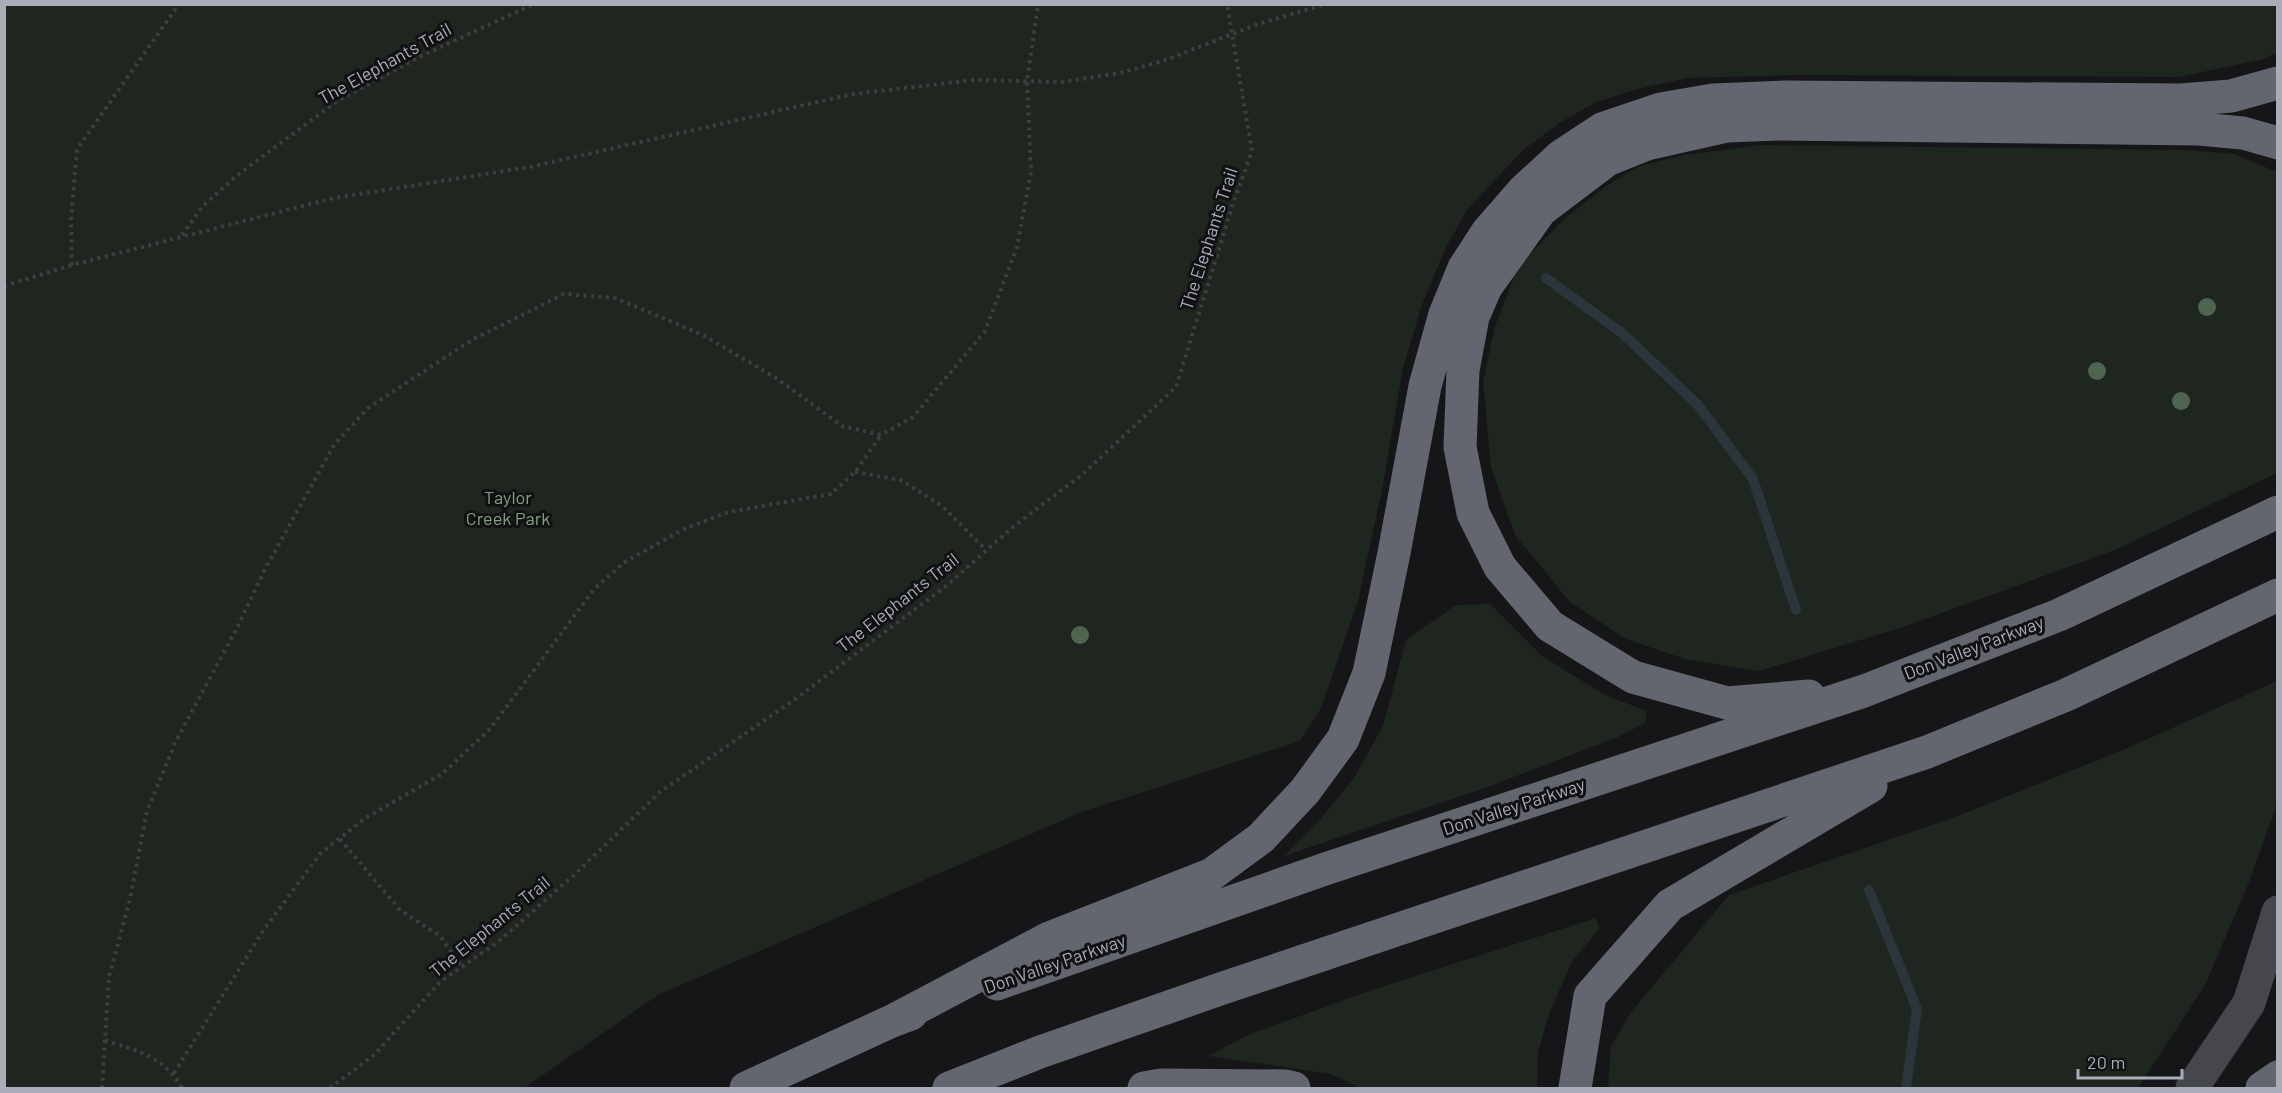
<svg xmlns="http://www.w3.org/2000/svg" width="2282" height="1093" viewBox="0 0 2282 1093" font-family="Barlow,sans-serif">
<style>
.green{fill:#1e261f}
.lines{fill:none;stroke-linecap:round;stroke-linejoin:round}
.stream{stroke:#2c353c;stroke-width:10}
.path{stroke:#3d3f44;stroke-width:4;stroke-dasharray:3 4.5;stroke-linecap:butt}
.secondary{stroke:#45474d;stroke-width:33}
.highway{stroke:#63666e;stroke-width:33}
.tree{fill:#506452}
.labels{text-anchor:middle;stroke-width:6;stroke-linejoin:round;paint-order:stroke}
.street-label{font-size:18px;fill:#a8adb8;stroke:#111113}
.park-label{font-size:18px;fill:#7fa381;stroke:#111113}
</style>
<rect width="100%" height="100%" fill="#161618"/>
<path class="green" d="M5,4h2272l1,48 -14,7 -85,18 -379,-2 -112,3 -55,12 -39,13 -36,21 -35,26 -56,60 -21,37 -24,58 -19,63 -20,117 -25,116 -37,107 -21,33 -218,71 -424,183 -134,93h-519z
M1762,145l427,5 46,4 42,18v301l-162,77 -212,77 -144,44 -74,-12 -59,-20 -56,-37 -55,-67 -24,-68 -8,-85 12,-56 19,-49 18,-25 32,-33 42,-33 34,-20 44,-11z
M1490,604l52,52 65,40 40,15 -2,12 -27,14 -133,51 -201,68 34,-34 36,-44 29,-52 23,-86 50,-35z
M2277,681l1,114 -5,20 -24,67 -44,103 -67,103h-530l3,-42 20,-34 98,-117 226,-78 166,-66z
M1596,918l3,11 -28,34 -22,51 -11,39 -1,35h-177l-29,-14 -123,-18 42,-22 122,-44z"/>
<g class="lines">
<path class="stream" d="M1546,278l76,55 76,72 55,74 43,131
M1869,890l48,119 -11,79"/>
<path class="path" d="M182,235l21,-29 32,-29 102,-76 84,-45 113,-52
M72,265l-1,-46 6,-70 102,-145
M4,286l68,-21 262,-67 196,-31 323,-73 121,-14 88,2 58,-9 43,-12 95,-37 68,-20
M855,472l46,8 41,26 44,44
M340,839l60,71 40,26 22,31
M105,1040c32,11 60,17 77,48
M174,1073l89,-142 57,-77 44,-35 78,-45 48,-45 105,-141 30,-26 57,-32 46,-18 103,-18 24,-22 26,-37
M102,1088l7,-111 21,-78 17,-88 29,-70 61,-113 27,-57 70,-126 34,-37 104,-68 92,-46 51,4 88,37 73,43 66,48 39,9 32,-18 72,-86 32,-84 14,-75 -4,-91 11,-77
M330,1088l44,-33 66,-73 58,-40 76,-67 86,-83 134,-92 151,-113 69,-61 69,-52 93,-87 56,-180 20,-56 -25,-147"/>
<path class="secondary" d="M2192,1088l57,-85 29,-91"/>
<path class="highway" d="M1809,696l-82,7 -94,-26 -83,-51 -50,-59 -27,-54 -13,-66 3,-77 10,-53 13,-30 55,-77 66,-50 40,-16 80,-18 51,-2 421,5 44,4 35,10
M997,984l331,-116 536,-177 195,-76 219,-103
M892,1021l157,-83 163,-64 49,-36 44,-47 38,-52 26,-66 25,-120 31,-167 20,-72 19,-46 24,-37 35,-40 38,-35 41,-27 59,-20 52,-9 71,-3 397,3 50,-4 47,-13
M746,1088l146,-67 19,-7
M949,1088l91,-36 183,-64 704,-236 139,-57 212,-100
M1144,1088l17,-3 125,1 8,2
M1575,1088l15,-92 80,-91 201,-119
M2262,1088l16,-11"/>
</g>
<g class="tree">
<circle cx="2207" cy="307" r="9"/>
<circle cx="2097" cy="371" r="9"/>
<circle cx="2181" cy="401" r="9"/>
<circle cx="1080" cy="635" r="9"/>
</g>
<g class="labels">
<g class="street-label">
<text transform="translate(385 64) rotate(-29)" y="6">The Elephants Trail</text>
<text transform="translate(1209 239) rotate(-72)" y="6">The Elephants Trail</text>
<text transform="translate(898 603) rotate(-38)" y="6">The Elephants Trail</text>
<text transform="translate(1974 648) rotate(-21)" y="6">Don Valley Parkway</text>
<text transform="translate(1514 807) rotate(-18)" y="6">Don Valley Parkway</text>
<text transform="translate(490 927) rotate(-39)" y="6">The Elephants Trail</text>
<text transform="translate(1055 964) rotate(-19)" y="6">Don Valley Parkway</text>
</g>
<g class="park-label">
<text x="508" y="504">Taylor<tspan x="508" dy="21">Creek Park</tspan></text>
</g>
</g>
<rect width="2282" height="1093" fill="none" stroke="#a8adb8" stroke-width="12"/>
<path d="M2078 1069v9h104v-9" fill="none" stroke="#a8adb8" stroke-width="3"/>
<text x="2087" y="1069" font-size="18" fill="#a8adb8" stroke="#111113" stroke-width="4.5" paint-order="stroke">20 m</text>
</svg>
